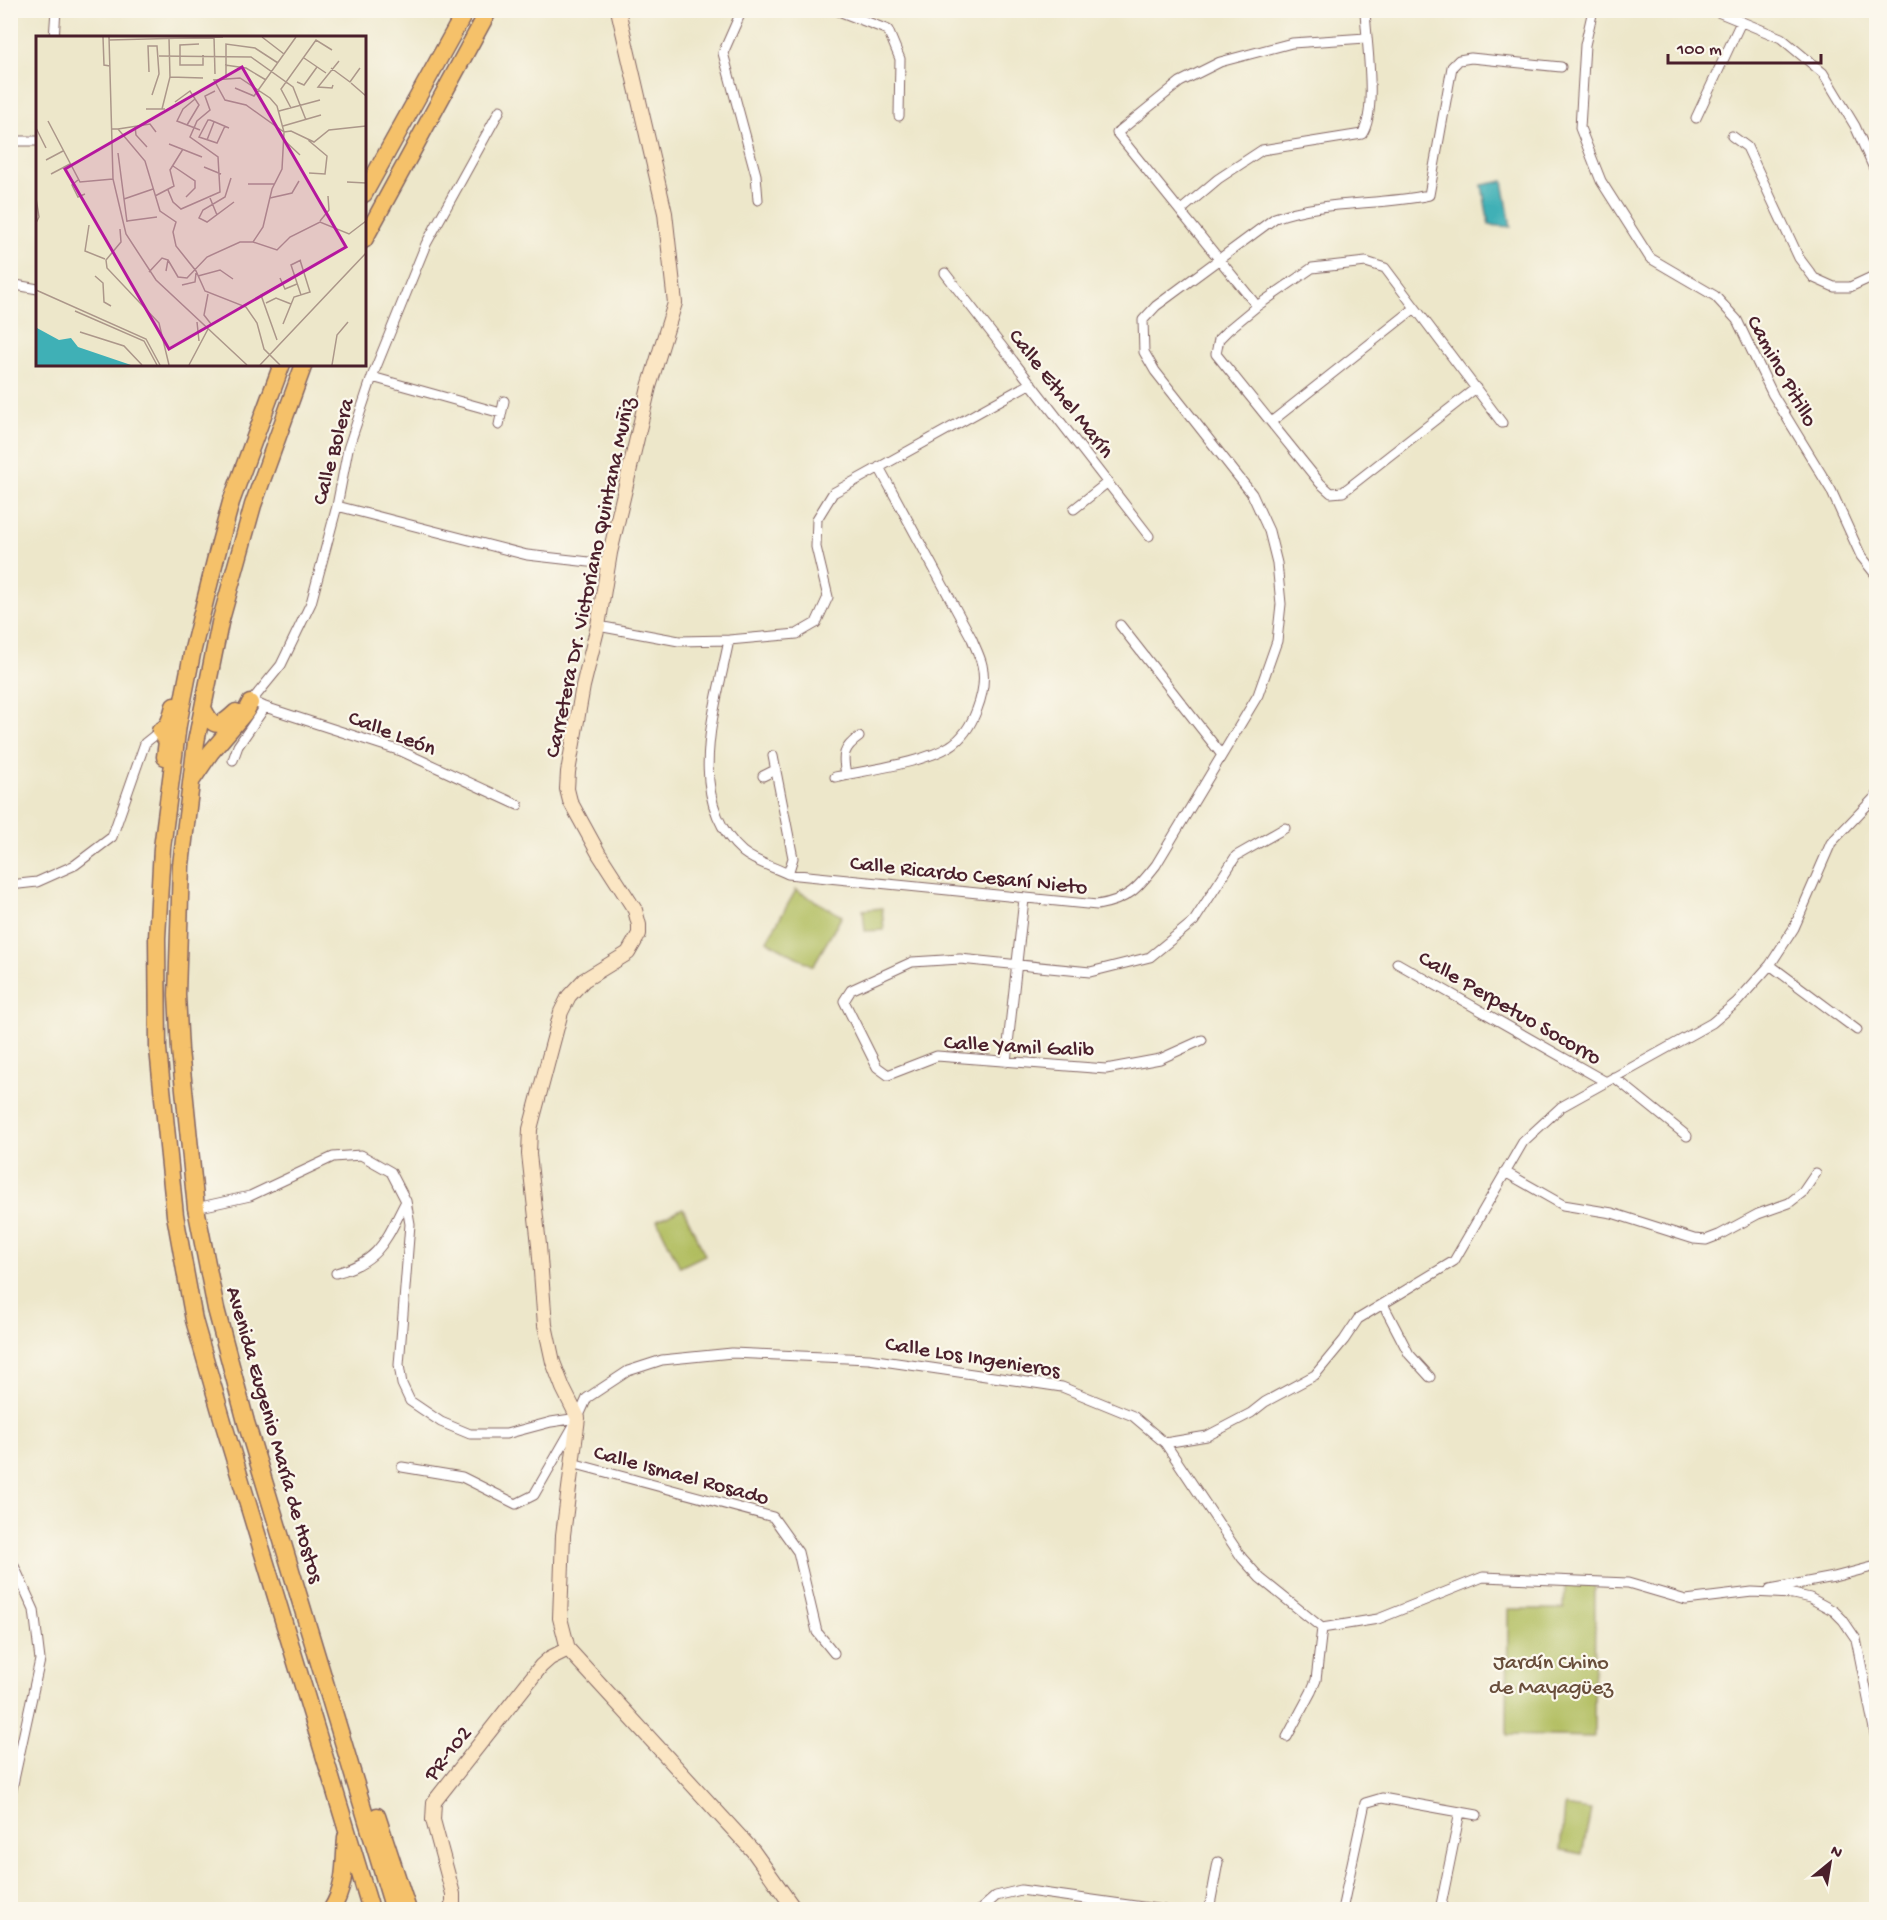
<svg xmlns="http://www.w3.org/2000/svg" width="1887" height="1920" viewBox="0 0 1887 1920" font-family="'Gochi Hand',sans-serif">
<style>
.green{fill:#b1bd5f;stroke:#7e6e45;stroke-width:1.5}
.water{fill:#3fb0b6;stroke:#446870;stroke-width:1.5}
.lines{fill:none;stroke-linecap:round;stroke-linejoin:round}
.street-casing{stroke:#836563;stroke-width:11}
.secondary-casing{stroke:#836563;stroke-width:16}
.highway-casing{stroke:#836563;stroke-width:19}
.street{stroke:#fff;stroke-width:9}
.secondary{stroke:#fbe6c4;stroke-width:14}
.highway{stroke:#f5c16b;stroke-width:16}
.labels{text-anchor:middle;stroke-width:4.5;stroke-linejoin:round;paint-order:stroke}
.street-label{font-size:22px;fill:#4a1f2b;stroke:#fbf7ec}
.park-label{font-size:22px;fill:#694e3b;stroke:#fbf7ec}
.inset-road{fill:none;stroke:#ac978a;stroke-width:1.5}
.view{fill:#b5179e;fill-opacity:0.15;stroke:#b5179e;stroke-width:3}
.inset-edge{fill:none;stroke:#4a1f2b;stroke-width:3}
</style>
<rect width="100%" height="100%" fill="#fbf7ec"/>
<filter id="ink" filterUnits="userSpaceOnUse"><feTurbulence type="fractalNoise" baseFrequency=".0167" numOctaves="2"/><feDisplacementMap in="SourceGraphic" scale="12" xChannelSelector="R" yChannelSelector="G"/><feConvolveMatrix kernelMatrix="1 2 1 2 8 2 1 2 1" color-interpolation-filters="sRGB"/></filter>
<filter id="wash" filterUnits="userSpaceOnUse"><feTurbulence type="fractalNoise" baseFrequency=".008" numOctaves="4" result="noise"/><feDisplacementMap in="SourceGraphic" scale="24" xChannelSelector="R" yChannelSelector="G"/><feGaussianBlur stdDeviation="1.35" result="paint"/><feColorMatrix in="noise" values="0 0 0 0 0 0 0 0 0 0 0 0 0 0 0 0 0 1.4 0 .05"/><feComposite in="paint" operator="in"/></filter>
<g filter="url(#wash)">
<rect width="100%" height="100%" fill="#ede7ca"/>
<path class="green" d="M796,890l46,26 -29,50 -46,-25z
M882,908l2,22 -19,1 -2,-21z
M683,1208l22,47 -25,12 -23,-47z
M1565,1584h30l-1,153 -87,-2 1,-126h56z
M1565,1806l26,4 -9,44 -21,-4z"/>
<path class="water" d="M1503,181l8,46 -22,-2 -7,-40z"/>
</g>
<g filter="url(#ink)">
<g class="lines">
<g class="street-casing">
<path id="street" d="M742,10l-19,43 33,122 2,25
M836,10l52,20 12,29 -1,57
M1593,10l-8,35 -5,83 21,53 49,77 65,38 22,24 36,75 58,95 30,66 15,19
M1713,10l68,28 42,35 32,53 21,47
M54,38l2,-28
M1696,118l45,-96
M1732,136l15,11 52,111 15,20 20,9h16l26,-12
M10,141h28
M1180,211l38,-32 44,-29 100,-16c16,-24 4,-93 3,-124
M945,273l204,263
M10,284l28,5
M1257,306l-140,-173 63,-51 40,-20 72,-19 74,-5
M372,377l129,36
M1476,388l-133,104 -12,1 -11,-10 -104,-129 3,-15 9,-9 29,-24 55,-38 54,-6 19,6 117,155
M1271,422l144,-114
M499,425l5,-24
M337,506l190,49 80,9
M1074,509l34,-27
M1120,625l102,130
M598,626l81,15 50,-1 68,-6 19,-11 12,-26 -12,-50 1,-28 16,-26 198,-110
M729,640c-13,67 -46,159 14,212 12,10 31,15 45,22l309,31c31,-5 41,-17 59,-40l102,-170 19,-54 4,-37 -4,-41 -8,-32 -17,-37 -97,-123 -11,-19 -1,-32 13,-14 119,-88c49,-18 103,-12 154,-23l23,-128 7,-7 12,-2 90,9
M252,701l13,6 136,44 117,54
M250,703l31,-38 30,-62 26,-97 11,-57 24,-72 54,-133 74,-134
M773,756l20,102 -5,16
M233,760l5,-14 27,-39
M846,774c-4,-18 -3,-26 13,-37
M763,776l12,-6
M835,777c32,-7 89,-14 115,-31 23,-14 38,-56 32,-81 -2,-9 -7,-18 -10,-26l-93,-172
M10,885l27,-3 38,-17 37,-28 33,-94 15,-12
M1397,963l209,119
M1770,965l87,65
M1202,1040l-42,19 -54,10 -169,-13 -49,19 -11,-8 -33,-66 7,-11 61,-28 48,-3 130,13 60,-15 44,-36 42,-65 49,-28
M1006,1062l18,-163
M1614,1077l73,59
M1505,1172l58,33 49,8 82,26 12,1 13,-5 39,-21 31,-11 14,-11 13,-19
M406,1201l4,23 -11,141 3,19 8,17 31,21 29,12h36l45,-12 27,-4
M196,1208l54,-12 83,-39 28,-2 30,17 15,29c-20,38 -25,60 -70,72
M1383,1304l26,50 21,23
M1165,1443l42,-7 44,-23 14,-11 50,-27 29,-35 14,-21 96,-58 69,-119 38,-35 151,-84 25,-21 33,-37 24,-37 37,-85 45,-47
M572,1463l201,54 25,35 19,80 17,21
M402,1467l60,10 54,27 18,-9 44,-77 9,-20 41,-27 34,-11 70,-7 137,6 193,28 71,29 32,27 77,115 18,20 62,50 56,-9 105,-42 145,6 58,17 66,-8 41,2 17,4 24,13 9,9 13,19 20,100
M10,1557l24,53 6,50 -30,138
M1770,1589l64,-12 42,-11
M1287,1737l24,-45 5,-12 6,-52
M980,1910l16,-14 25,-6 143,20
M1209,1910l9,-48
M1342,1910l23,-107 17,-5 95,17
M1440,1910l20,-98"/>
</g>
<g class="secondary-casing">
<path id="secondary" d="M618,10l47,203 10,90 -26,84 -39,166 -12,73 -15,60 -15,86 -1,17 3,12 29,53 36,56 4,15v9l-11,19 -44,27 -15,16 -8,16 -31,117 -1,25 10,91 6,80 8,37 10,26 15,30 -15,117 -3,83 8,31 185,202 42,59
M450,1910l3,-7v-9l-20,-74 1,-18 107,-136 9,-8 18,-9"/>
</g>
<g class="highway-casing">
<path id="highway" d="M364,194l102,-184
M364,240l125,-230
M282,364l-51,138 -16,59 -22,88 -15,76 -16,123 -5,90 1,111 17,166 19,105 30,105 147,485
M304,364l-51,141 -33,118 -24,119 -15,123 -4,130 3,55 16,158 20,101 30,113 148,488
M203,708c10,22 17,19 33,4
M165,757l2,-16 -7,-10c10,-4 11,-15 14,-25
M192,780l19,-28 35,-41 4,-8
M377,1816l31,94
M331,1910c15,-22 13,-48 15,-73"/>
</g>
<use href="#street" class="street"/>
<use href="#secondary" class="secondary"/>
<use href="#highway" class="highway"/>
</g>
</g>
<g class="labels">
<g class="street-label">
<text transform="translate(1784 370) rotate(61)" y="8">Camino Pitillo</text>
<text transform="translate(1063 392) rotate(52)" y="8">Calle Ethel Marín</text>
<text transform="translate(331 451) rotate(-75)" y="8">Calle Bolera</text>
<text transform="translate(588 577) rotate(-78)" y="8">Carretera Dr. Victoriano Quintana Muñiz</text>
<text transform="translate(393 731) rotate(21)" y="8">Calle León</text>
<text transform="translate(969 873) rotate(6)" y="8">Calle Ricardo Cesaní Nieto</text>
<text transform="translate(1511 1006) rotate(30)" y="8">Calle Perpetuo Socorro</text>
<text transform="translate(1019 1044) rotate(3)" y="8">Calle Yamil Galib</text>
<text transform="translate(973 1355) rotate(9)" y="8">Calle Los Ingenieros</text>
<text transform="translate(277 1434) rotate(74)" y="8">Avenida Eugenio María de Hostos</text>
<text transform="translate(682 1473) rotate(15)" y="8">Calle Ismael Rosado</text>
<text transform="translate(446 1752) rotate(-52)" y="8">PR-102</text>
</g>
<g class="park-label">
<text x="1551" y="1668">Jardín Chino<tspan x="1551" dy="25">de Mayagüez</tspan></text>
</g>
</g>
<g transform="translate(36 36)">
<rect width="330" height="330" fill="#ede7ca"/>
<path d="M1,292l22,12 12,-2 7,9 53,18h-95z" fill="#3fb0b6"/>
<path class="inset-road" d="M67,1l1,28 6,1M73,1l4,142 13,55 30,46 91,85M178,1l1,37M226,1l22,17M73,4l114,-3M163,8l-19,1v20h23v-10M123,20l92,1 42,30 13,33M268,22l22,15M189,29l21,3 20,12M295,32l19,14 10,-14M113,36l-1,-26h9l2,28 -7,21M134,41l33,1M190,42v-34l29,4 23,15M261,46l7,3 13,-18M315,47l15,13M297,49l-1,3 -14,-1 21,-26M199,52l19,8 42,-59M159,63l-12,10 -6,12 23,9M139,66l15,-11 9,14 -12,20M255,72l-10,-19 35,-49 16,10M110,73h19M126,73l8,-32 -1,-39M243,75l41,-11M12,85l32,61 33,-3M99,90l1,9 11,12M189,90l-8,17 -18,-6 9,-17h2l5,2 14,6M247,90l38,-11M0,92l10,20M76,93h6l27,32 15,50 16,11 -3,10 3,14 20,25 9,20 41,16 11,16 7,26 16,16M82,93l32,-5 6,8M171,104l7,-18M272,104l19,16 -2,18 -16,-1M249,105l15,14M133,108l33,13M82,117l9,69M10,124l17,-9M137,130l22,15v7l-9,9M168,131l17,7M15,138l19,-10M195,142l-6,19 -22,13 -4,8 8,4 27,-20M42,144l-6,5 6,12 7,-3M311,146l19,1M212,148h27M132,154l5,12 8,7 39,-17 -2,-35 -28,-20 7,-16 13,-11 -5,-14 10,-5M119,160l19,-10 -4,-16 13,-21M0,162l3,19 -3,6M174,162l7,17M234,162l22,-5 7,-12M88,163l29,-10M91,185l30,-4M284,185l9,-11 -1,-14M53,189l-4,26 20,8M84,193l1,13 -15,18 1,8 52,55 10,42M217,206l10,-15 9,-38 10,-20 2,-37 -7,-26 -7,-8 -30,-20 -26,2 11,20 21,5 38,27 7,-1 23,11 15,-12 37,-4M132,224l10,17 9,1 20,-21 33,-15h13l24,8 13,-13 30,-15 29,12 17,-13M113,236l13,-14 6,2 -2,11M59,240l8,7 1,19 7,4M162,240l22,-6 13,9M244,242l5,11 12,-5M146,249l13,-3 1,-9M0,254l110,49 14,26M172,258l-4,21 7,9M265,259l-10,-30 10,-5M230,267l10,-5 15,6M39,275l69,30 13,24M161,286l2,19M247,288l11,-27 16,-5 -10,-32M44,296l44,14 18,19M241,304l-16,-45 21,-11M153,329l19,-36M224,329l106,-112M296,329l5,-30 11,-13"/>
<path class="view" d="M206,31l104,180 -177,102 -104,-180z"/>
<rect width="330" height="330" class="inset-edge"/>
</g>
<rect width="1887" height="1920" fill="none" stroke="#fbf7ec" stroke-width="36"/>
<g transform="translate(1830 1863) rotate(30)" stroke="#fbf7ec" stroke-width="4.5" paint-order="stroke">
<path d="M0-4.5L10 22L0 15L-10 22Z" fill="#4a1f2b"/>
<text y="-9" font-size="16" font-weight="bold" text-anchor="middle" fill="#4a1f2b">N</text>
</g>
<path d="M1668 54v9h153v-9" fill="none" stroke="#4a1f2b" stroke-width="3"/>
<text x="1677" y="54" font-size="18" fill="#4a1f2b" stroke="#fbf7ec" stroke-width="4.5" paint-order="stroke">100 m</text>
</svg>
